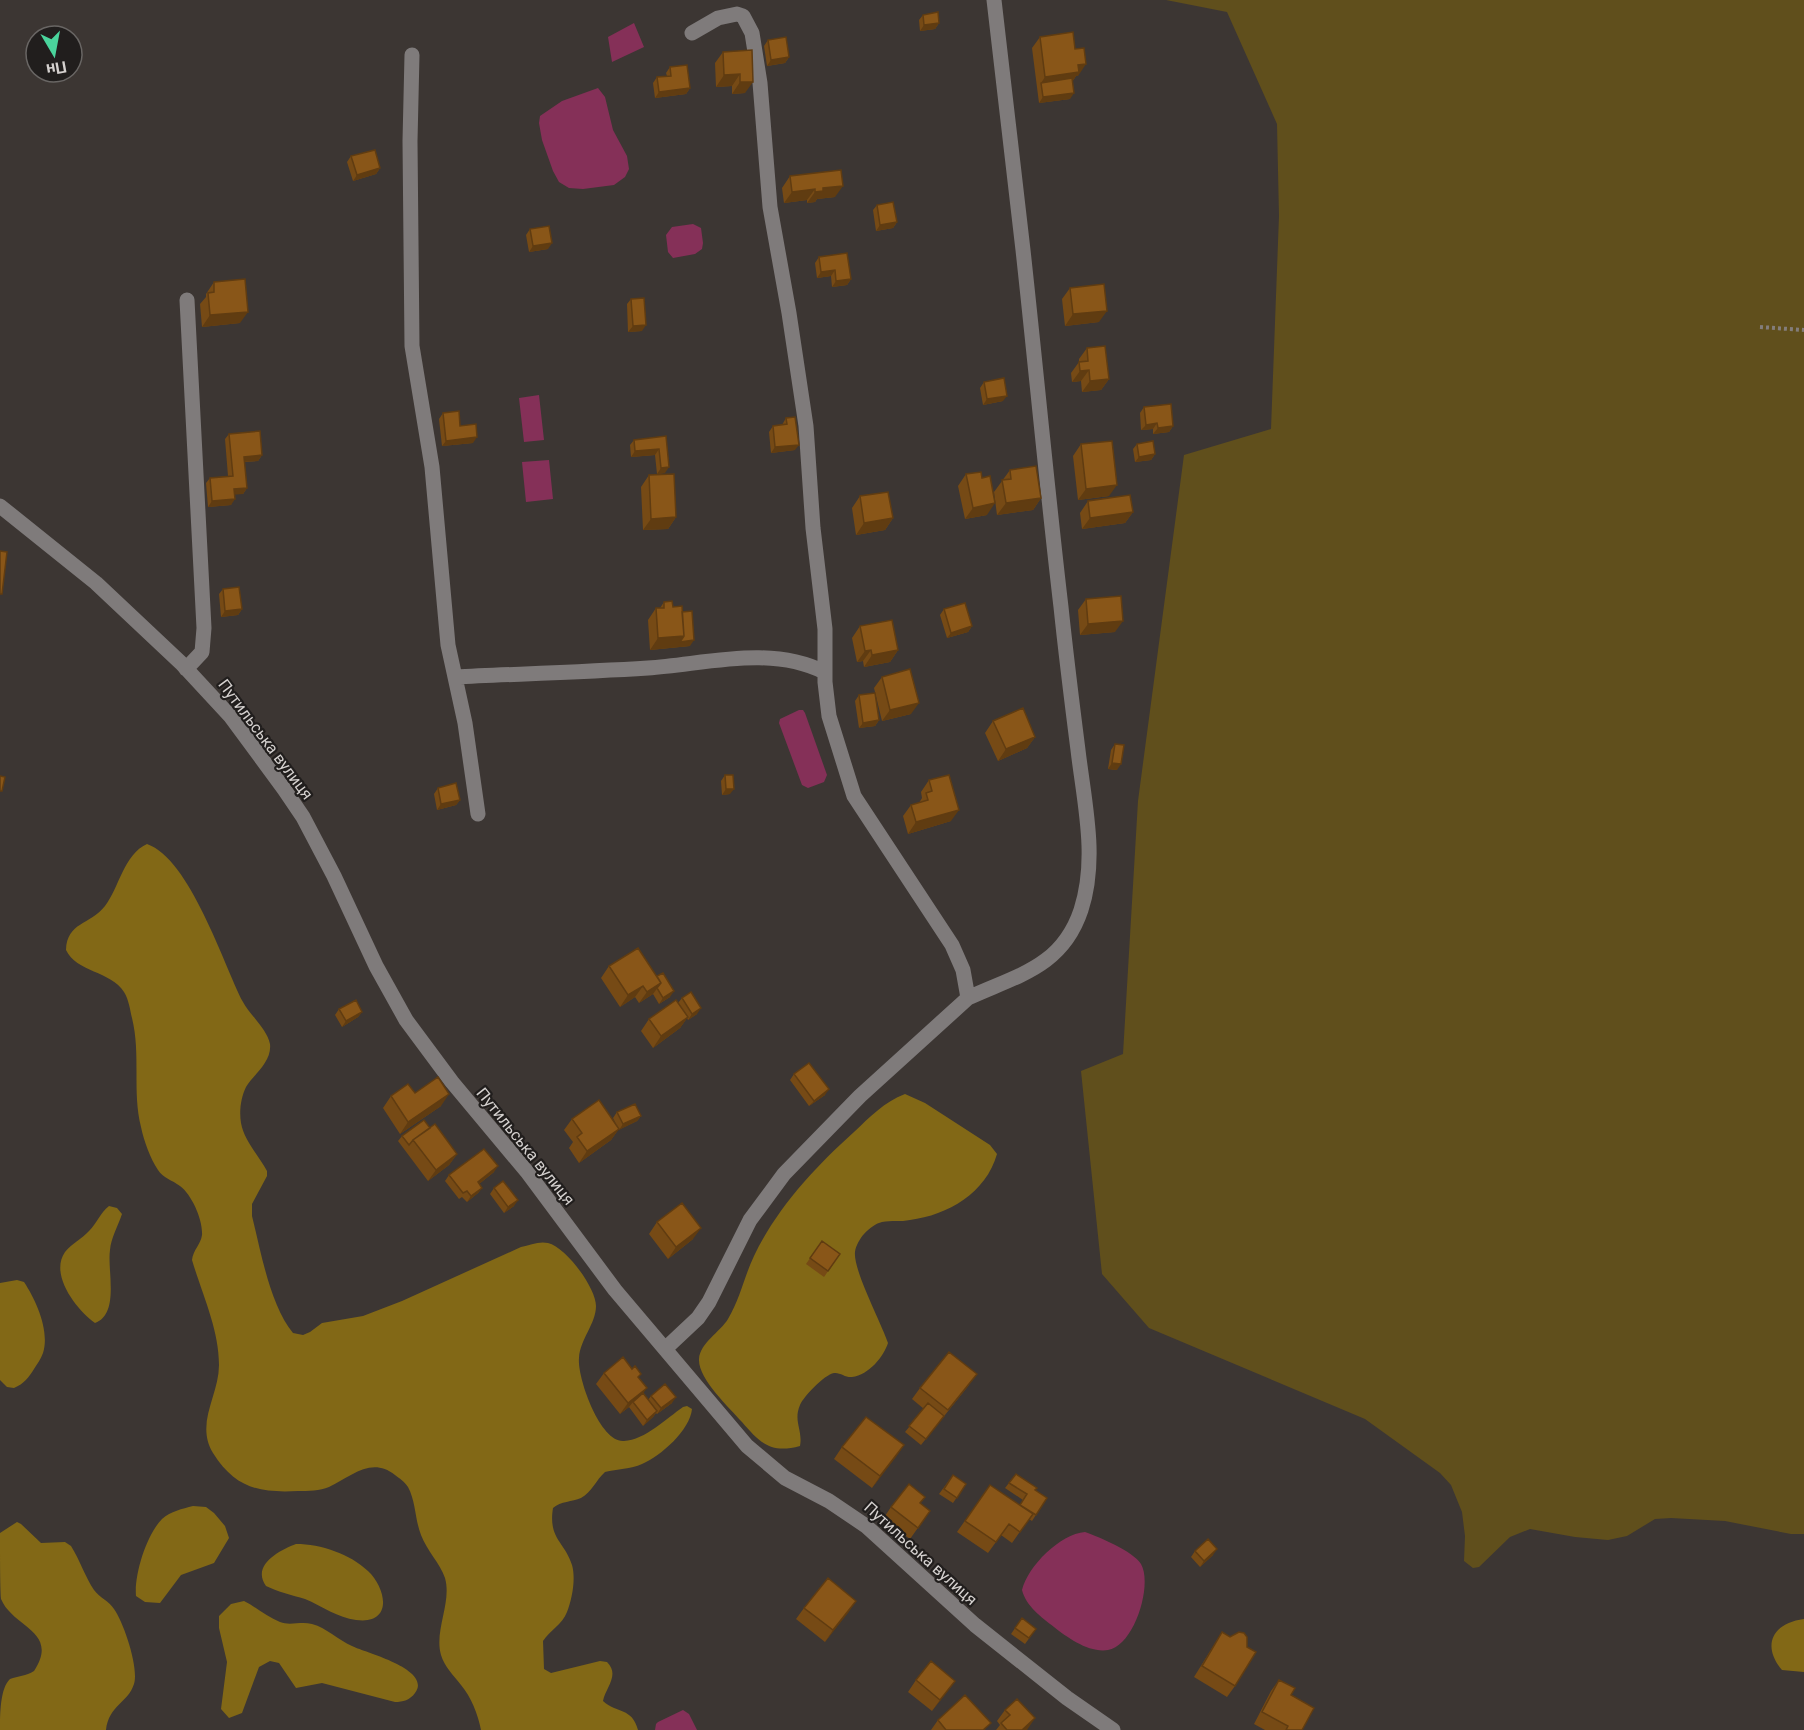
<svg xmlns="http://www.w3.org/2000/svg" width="1804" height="1730" viewBox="0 0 1804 1730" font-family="Roboto,sans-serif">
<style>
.green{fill:#604f1c}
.forest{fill:#826816}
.water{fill:#853058}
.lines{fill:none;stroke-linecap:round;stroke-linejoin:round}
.path{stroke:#837d7b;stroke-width:4;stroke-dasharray:3 3;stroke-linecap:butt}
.minor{stroke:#7f7b7b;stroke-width:15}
.wall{fill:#764a15}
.shaded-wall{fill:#603c11}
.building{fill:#895618;stroke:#603c11;stroke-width:1.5}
.labels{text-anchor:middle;stroke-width:4.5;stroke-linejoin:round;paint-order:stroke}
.street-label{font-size:16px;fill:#d5d1cf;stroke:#211e1d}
</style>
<rect width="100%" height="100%" fill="#3c3633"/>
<path class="green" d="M1166,0h638v1534h-13l-66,-13 -54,-3 -16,1 -28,17 -19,4 -33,-3 -45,-8 -20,8 -31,30 -6,1 -9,-7 1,-25 -3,-24 -11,-27 -11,-12 -75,-54 -216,-91 -47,-54 -21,-203 42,-17 15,-253 46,-346 87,-26 8,-213 -2,-92 -50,-112z"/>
<path class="forest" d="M147,844c43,15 76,119 96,158 7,13 24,27 27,42 2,18 -16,30 -24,43 -5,10 -7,24 -5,36 3,17 17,32 26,48v5l-15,28v12c9,36 18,89 41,117l10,2 7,-3 12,-9 41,-7 39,-15 119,-54c9,-2 18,-6 27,-4 18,4 48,45 48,63 0,18 -16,33 -17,52 -2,19 21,85 45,83 21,-1 43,-23 59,-34l4,-1 5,3c-2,21 -31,47 -50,55 -11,5 -25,5 -37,8 -9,8 -13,20 -24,26 -9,4 -20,3 -28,10 -5,31 12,34 19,57 4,14 0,34 -5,47 -5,13 -17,18 -24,29l1,28 7,4 49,-12 7,1c13,13 -1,25 -4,39 14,13 29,6 35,29h-157c-3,-16 -10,-33 -20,-45 -7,-9 -17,-19 -20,-30 -7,-25 11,-52 4,-77 -5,-15 -18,-27 -24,-43 -6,-15 -5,-33 -13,-48 -3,-5 -9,-9 -13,-12 -24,-19 -44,2 -66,12 -9,4 -21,4 -31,4 -39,2 -63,-3 -85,-38 -18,-30 6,-57 6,-88 0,-36 -17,-71 -27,-105 1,-10 9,-16 10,-25 1,-15 -10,-40 -22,-49 -8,-6 -17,-8 -22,-16 -8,-12 -14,-29 -17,-43 -9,-36 0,-72 -9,-109 -2,-8 -3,-18 -8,-26 -13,-21 -48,-20 -58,-42 1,-28 24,-25 39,-44 14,-18 19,-52 42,-62z
M905,1094l20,9 65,42 7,9c-11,39 -49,61 -87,66 -9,2 -19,0 -28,2 -12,3 -25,17 -27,30 -2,18 26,70 33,91 -4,13 -19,32 -36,34 -6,1 -12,-5 -18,-4 -10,2 -30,23 -34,32 -7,16 3,25 0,41 -29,8 -40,-3 -58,-24 -13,-15 -44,-43 -43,-63 1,-16 21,-27 29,-40 12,-20 16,-42 26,-63 23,-48 61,-89 100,-124 16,-15 30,-30 51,-38z
M109,1206l8,2 5,6c-4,12 -11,24 -12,36 -3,20 10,64 -15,73 -18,-13 -46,-48 -30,-71 6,-8 17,-13 24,-21 8,-8 11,-18 20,-25z
M17,1280l7,2c12,18 26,49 19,71 -2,6 -6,11 -9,16 -5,8 -10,15 -20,19l-7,-1 -7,-7v-97z
M193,1506l13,1 8,6 11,13 4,12 -15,25 -33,12 -21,28 -15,-1 -9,-6c-2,-22 11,-62 26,-77 9,-8 20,-10 31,-13z
M17,1522l4,2 20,19 24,-1 6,4c9,14 14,31 23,44 6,8 15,11 20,19 10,14 25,59 20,75 -6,19 -25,21 -28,46h-106c0,-15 0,-42 10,-51 8,-3 16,-3 24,-8 26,-40 -21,-43 -33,-72 -1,-11 -1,-52 -1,-66z
M296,1544c25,0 54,10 72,27 19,18 25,54 -12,49 -18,-2 -34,-14 -51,-21 -13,-4 -27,-7 -39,-13 -15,-21 14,-36 30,-42z
M244,1601c12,6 23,16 36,21 10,4 21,-1 32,2 15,4 26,16 40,22 11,6 81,23 63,47 -5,7 -12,9 -20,9l-73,-19 -26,5 -17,-25 -9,-2 -11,6 -17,46 -13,5 -8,-9 6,-47 -8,-34v-12l12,-12z
M1804,1619v53l-22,-2c-21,-25 -9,-47 22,-51z"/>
<path class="water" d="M634,23l10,24 -32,15 -4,-25z
M598,88l7,9 8,33 14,26 2,13 -4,8 -11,8 -31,4 -14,-1 -10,-6 -6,-11 -11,-31 -3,-17 1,-7 22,-15z
M693,224l8,4 2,15 -1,6 -7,5 -22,4 -5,-6 -2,-17 6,-8z
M539,395l5,45 -20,2 -5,-44z
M549,460l4,39 -27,3 -4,-40z
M799,710h4l2,3 22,62 -3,7 -16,6 -6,-3 -23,-62 1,-4z
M1085,1532c14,5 48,19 56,32 12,21 -7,82 -33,86 -19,3 -40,-12 -54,-23 -13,-10 -28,-21 -32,-37 6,-24 38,-56 63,-58z
M683,1710l6,4 8,16h-42l1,-6 2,-2z"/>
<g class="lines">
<path class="path" d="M1760,327l44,3"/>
<path class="minor" d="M412,55l-2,86 2,205 20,121 16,178 17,78 13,91
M0,506l96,77 85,80 50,54 53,72 19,28 31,59 42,90 30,54 46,62 76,91 87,117 132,156 38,32 44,23 37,25 109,99 92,73 46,32
M186,669l16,-17 2,-24 -17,-328
M455,677c64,-3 129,-5 193,-9 58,-4 122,-23 176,4
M968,998c50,-23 94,-31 113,-88 17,-52 3,-108 -3,-160 -6,-47 -12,-95 -17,-143 -14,-119 -25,-238 -38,-357 -9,-83 -20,-167 -29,-250
M665,1349l33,-31 11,-16 41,-82 34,-46 76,-78 108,-98 -5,-28 -11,-25 -98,-149 -25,-80 -4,-34v-53l-12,-101 -7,-102 -17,-113 -19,-106 -10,-124 -8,-50 -9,-17 -6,-2 -19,4 -26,15"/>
</g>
<path class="wall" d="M923,15l16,8 -4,6 -15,2 -1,-11z
M1040,37l38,39h-2l-4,6 -2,17 -31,4 -7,-55z
M768,40l21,17 -4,6 -18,3 -3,-20z
M752,50l-7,43 -13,1v-8l-16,1 -1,-24 8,-11z
M670,67l20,21 -4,6 -31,4 -2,-15 4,-6 10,-1 -1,-3z
M351,156l29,12 -4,6 -23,7 -6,-19z
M790,176l45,21 -18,2 -2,3 -8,1v-3l-23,3 -2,-15z
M877,205l20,17 -4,6 -17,3 -3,-21z
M530,229l18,20 -19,3 -3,-17z
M819,257l32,22 -4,6 -15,2 -1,-11 -14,2 -2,-15z
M214,282l26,41 -38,4 -2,-23 6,-7v-3z
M1070,288l29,34 -34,4 -3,-27z
M631,299l11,32 -14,1 -1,-28z
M1087,348l22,31 -8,11 -19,2 -1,-11 -9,1 -1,-9 8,-11v-3z
M984,382l19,19 -20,4 -3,-17z
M1144,407l29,19 -4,6 -16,2v-5l-12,1 -1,-17z
M443,413l17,13 13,17 -31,3 -3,-27z
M786,418l9,32 -24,3 -2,-21 4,-6 9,-1z
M229,434l33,21 -4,6 -14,1 3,26 -4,6h-8l-4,11 -23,2 -2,-24 4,-5 18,-2 -3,-37z
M666,436l-1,37 -8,1 -2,-19 -24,2 -1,-12 4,-5z
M1081,444l28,52 -31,4 -5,-44z
M1137,444l18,10 -4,6 -16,2 -2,-13z
M1010,470l31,28 -8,12 -36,5 -3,-23z
M966,474l21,41 -22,4 -7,-33z
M649,475l27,42 -8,12 -25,1 -2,-43z
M860,496l33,22 -8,12 -29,5 -4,-27z
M1088,501l45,11 -8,11 -43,6 -2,-16z
M223,589l19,20 -4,6 -17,2 -2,-23z
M1086,599l29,33 -35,3 -2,-25z
M664,602l18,10 8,34 -40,4 -2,-30 8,-12h4z
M944,609l28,17 -4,6 -21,6 -7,-23z
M860,626l38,24 -8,12 -26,5 -1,-6 -6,1 -5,-24z
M882,677l29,37 -29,7 -8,-33z
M859,695l20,25 -4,6 -16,2 -4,-27z
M993,721l42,16 -8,11 -29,13 -13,-28z
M1115,744l2,26 -9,-1 3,-19z
M725,775l5,19 -8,1 -1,-14z
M929,780l22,41 -43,13 -5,-18 8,-11 8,-2 3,-5 -1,-6z
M438,788l22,12 -4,5 -19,5 -3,-16z
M638,948l32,49 -11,7 -6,-10 -14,9 -4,-6 -15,10 -19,-29 8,-12z
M682,998l15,16 -9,6 -1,-2 -7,10 -27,20 -12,-17 8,-12 29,-16z
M339,1009l23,3 -4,5 -16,10 -7,-12z
M794,1074l31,21 -16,11 -19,-26z
M415,1093l26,13 -41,28 -17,-26 8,-12z
M617,1112l24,4 -4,5 -19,9 -7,10 -32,23 -10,-15 4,-6 -9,-12 8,-11 44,5 -3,-6z
M430,1128l27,26 -8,11 -21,16 -30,-40 4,-5z
M494,1172l-15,12 3,4 -4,5 -11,9 -5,-5 -3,2 -14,-18 4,-6z
M494,1188l20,18 -10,7 -14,-19z
M657,1222l36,17 -25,20 -19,-25z
M822,1241l18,13 -16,23 -18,-13z
M604,1373l35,5 4,15 5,7 3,-4 21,7 -15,11 -1,-1 -3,4 -10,9 -14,-19 -9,7 -24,-30z
M969,1385l-48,60 -16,-13 19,-23 -12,-10 8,-11z
M904,1445l-32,43 -38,-29 8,-12z
M1016,1474l19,16 12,8 -15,23 -3,-2 -17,24 -11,-8 -13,18 -31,-21 33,-47 30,20 3,-5 -18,-12z
M953,1475l13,9 -13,19 -14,-9z
M920,1504l10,7 -20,28 -27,-20 8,-12z
M1195,1551l18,4 -13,12 -9,-10z
M856,1601l-31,41 -29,-23 8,-11z
M1022,1618l14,11 -11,15 -14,-10z
M1222,1632l8,5 5,49 -8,11 -33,-20z
M916,1680l39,1 -23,30 -24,-19z
M1279,1680l12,15 11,35h-37l-11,-6 17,-33z
M1005,1710l22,20h-31l4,-5 -3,-4z
M938,1720l48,10h-55z"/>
<path class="shaded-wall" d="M939,23l-4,6 -15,2 4,-6z
M789,57l-4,6 -18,3 4,-6z
M1086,64l-8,12h-2l-5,8 -30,-1 4,-6 33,-12z
M740,74l-8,12 -16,1 8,-12z
M740,82h13l-8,11 -13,1z
M690,88l-4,6 -31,4 4,-6z
M1074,93l-4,6 -31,4 4,-6z
M380,168l-4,6 -23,7 4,-6z
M843,186l-8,11 -18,2 -2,3 -8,1 8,-11 8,-4z
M815,189l-8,11 -23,3 8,-11z
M897,222l-4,6 -17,3 4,-6z
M552,243l-4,6 -19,3 4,-6z
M835,270l-4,6 -14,2 4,-6z
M851,279l-4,6 -15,2 4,-6z
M1107,311l-8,11 -34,4 8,-12z
M248,312l-8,11 -38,4 8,-12z
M646,325l-4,6 -14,1 5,-6z
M1089,370l-8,11 -9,1 8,-11z
M1109,379l-8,11 -19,2 8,-11z
M1007,396l-4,5 -20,4 4,-6z
M1157,423l-4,6 -12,1 5,-5z
M1173,426l-4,6 -16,2 5,-6z
M477,437l-4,6 -31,3 4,-5z
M799,445l-4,5 -24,3 4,-6z
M659,449l-4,6 -24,2 4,-6z
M1155,454l-4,6 -16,2 4,-5z
M262,455l-4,6 -18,1 4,-5z
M669,467l-4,6 -8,1 4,-6z
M1117,485l-8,11 -31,4 8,-11z
M247,488l-4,6 -13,1 4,-6z
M1041,498l-8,12 -36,5 9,-12z
M235,499l-4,6 -23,2 4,-6z
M995,503l-8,12 -22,4 8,-11z
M1133,512l-8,11 -43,6 8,-11z
M676,517l-8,12 -25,1 8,-11z
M893,518l-8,12 -29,5 8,-12z
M242,609l-4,6 -17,2 4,-6z
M1123,621l-8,11 -35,3 8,-11z
M972,626l-4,6 -21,6 4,-5z
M684,636l10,4 -4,6 -40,4 8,-12z
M871,650l-8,11 -6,1 8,-11z
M898,650l-8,12 -26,5 8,-12z
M919,703l-8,11 -29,7 8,-11z
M879,720l-4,6 -16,2 4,-5z
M1035,737l-8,11 -29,13 8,-12z
M1112,763l9,1 -4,6 -9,-1z
M726,789h8l-4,5 -8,1z
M460,800l-4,5 -19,5 4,-6z
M959,810l-8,11 -43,13 8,-12z
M661,983l-8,11 -14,9 8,-11z
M643,986l-8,11 -15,10 8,-12z
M674,991l-4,6 -11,7 4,-6z
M701,1008l-4,6 -9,6 4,-6z
M362,1012l-4,5 -16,10 4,-6z
M688,1017l-8,11 -27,20 8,-12z
M829,1089l-4,6 -16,11 5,-5z
M449,1094l-8,12 -41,28 8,-12z
M641,1116l-4,5 -18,9 4,-6z
M619,1129l-8,11 -32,23 8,-12z
M457,1154l-8,11 -21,16 8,-11z
M498,1166l-4,6 -20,16 4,-6z
M482,1188l-4,5 -11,9 4,-6z
M518,1200l-4,6 -10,7 4,-6z
M701,1228l-8,11 -25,20 8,-12z
M647,1388l-8,11 -6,3 -4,5 -9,7 8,-11z
M676,1397l-4,6 -15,11 4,-6z
M657,1411l-4,6 -10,9 4,-6z
M904,1445l-8,12 -24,31 8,-12z
M1217,1549l-4,6 -13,12 4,-6z
M856,1601l-8,12 -23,29 8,-12z
M955,1681l-8,11 -15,19 8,-11z
M1035,1718l-8,12h-5z"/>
<path class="building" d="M938,12l1,11 -15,2 -1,-10z
M1073,32l2,17 9,-1 2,16 -8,1 1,7 -34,5 -5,-40z
M786,37l3,20 -18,3 -3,-20z
M752,50l1,32h-13v-8l-16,1 -1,-23z
M687,65l3,23 -31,4 -2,-15 14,-1 -1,-9z
M1072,78l2,15 -31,4 -2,-14z
M375,150l5,18 -23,7 -6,-19z
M841,170l2,16 -20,2v3l-8,1v-3l-23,3 -2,-16z
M893,202l4,20 -17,3 -3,-20z
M549,226l3,17 -19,3 -3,-17z
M847,253l4,26 -15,2 -1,-11 -14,2 -2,-15z
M245,279l3,33 -38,3 -2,-22 6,-1v-10z
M1104,284l3,27 -34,3 -3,-26z
M644,298l2,27 -13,1 -2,-27z
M1105,346l4,33 -19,2 -1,-11 -9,1 -1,-9 9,-1 -1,-13z
M1004,378l3,18 -20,3 -3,-17z
M1171,404l2,22 -15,2 -1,-5 -11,2 -2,-18z
M459,411l1,15 16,-2 1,13 -31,4 -3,-28z
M795,417l4,28 -24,2 -2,-21 14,-2 -1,-6z
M260,431l2,24 -18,2 3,31 -13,1 1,10 -23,2 -2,-23 23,-2 -4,-42z
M666,436l3,31 -8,1 -2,-19 -24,2 -1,-11z
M1112,441l5,44 -31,4 -5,-45z
M1153,441l2,13 -16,3 -2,-13z
M1036,466l5,32 -35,5 -4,-23 9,-1 -1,-9z
M981,472l1,6 8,-2 5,27 -22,5 -7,-34z
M674,474l2,43 -25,2 -2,-44z
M888,492l5,26 -29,5 -4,-27z
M1130,495l3,17 -43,6 -2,-17z
M0,551l7,1 -5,42h-2z
M239,587l3,22 -17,2 -2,-22z
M1121,596l2,25 -35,3 -2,-25z
M672,601l1,6 9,-1 2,30 -26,2 -2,-30h8v-6z
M965,603l7,23 -21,7 -7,-24z
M692,611l2,29 -14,2 4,-6 -2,-24z
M892,620l6,30 -26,5 -1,-5 -6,1 -5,-25z
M910,669l9,34 -29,7 -8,-33z
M875,693l4,27 -16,3 -4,-28z
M1023,708l12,29 -29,12 -13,-28z
M1115,744l9,1 -3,19 -9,-1z
M725,775h8l1,14h-8z
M949,775l10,35 -43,12 -5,-17 17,-5 -2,-7 6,-2 -3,-11z
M0,776l5,1 -3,14h-2z
M456,783l4,17 -19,4 -3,-16z
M638,948l23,35 -14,9 -4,-6 -15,9 -19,-29z
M663,973l11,18 -11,7 -6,-10 4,-5 -4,-7z
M691,992l10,16 -9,6 -10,-16z
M356,1000l6,12 -16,9 -7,-12z
M676,1000l12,17 -27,19 -12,-17z
M809,1063l20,26 -15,12 -20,-27z
M438,1077l11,17 -41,28 -17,-26 17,-12 7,9z
M599,1100l20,29 -32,22 -10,-14 5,-4 -10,-14z
M635,1104l6,12 -18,8 -6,-12z
M424,1120l6,8 -17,12 -4,5 -7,-9z
M435,1124l22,30 -21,16 -23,-30z
M484,1149l14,17 -20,16 4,6 -11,8 -4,-5 -4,2 -14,-18z
M503,1181l15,19 -10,7 -14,-19z
M682,1203l19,25 -25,19 -19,-25z
M822,1241l18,13 -12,17 -18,-13z
M949,1352l28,22 -29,36 -28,-22z
M623,1357l9,12 3,-3 6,8 -3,3 9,11 -19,15 -24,-30z
M665,1384l11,13 -15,11 -10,-12z
M643,1393l14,18 -10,9 -14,-18z
M928,1403l16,13 -18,23 -17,-13z
M866,1417l38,28 -24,31 -38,-29z
M1016,1474l21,14 -2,2 12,8 -11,17 -16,-10 7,-11 -18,-11z
M953,1475l13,9 -9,14 -13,-9z
M909,1484l16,13 -5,6 10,8 -12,17 -27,-21z
M990,1485l43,29 -13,18 -11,-8 -13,18 -31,-21z
M1208,1539l9,10 -13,12 -9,-10z
M828,1578l28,23 -23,29 -29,-22z
M1022,1618l14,11 -7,9 -14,-10z
M1222,1632l8,5 9,-5 5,1 3,4v10l9,5 -21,34 -33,-20z
M931,1661l24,20 -15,19 -24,-20z
M1279,1680l16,8 -4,7 23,13 -12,22h-16l2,-4 -26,-14z
M965,1695l26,28 -8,7h-37l-8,-10z
M1017,1699l18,19 -13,12h-15l-6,-7 9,-8 -5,-5z"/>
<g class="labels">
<g class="street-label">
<text transform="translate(266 739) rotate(53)" y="6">Путильська вулиця</text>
<text transform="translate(526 1146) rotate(51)" y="6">Путильська вулиця</text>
<text transform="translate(921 1553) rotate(42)" y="6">Путильська вулиця</text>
</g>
</g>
<g transform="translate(54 54) rotate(170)"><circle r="28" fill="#211e1d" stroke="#696664" stroke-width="1.5"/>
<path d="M0-4.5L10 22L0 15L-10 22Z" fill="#4ad49c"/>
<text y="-9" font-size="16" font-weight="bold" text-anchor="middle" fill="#d5d1cf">Пн</text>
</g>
</svg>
